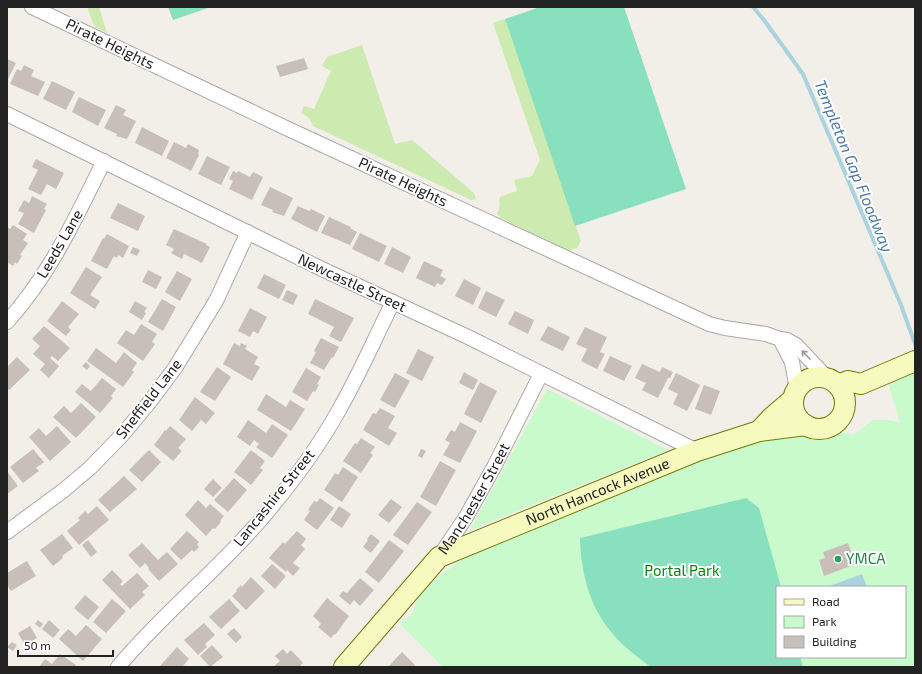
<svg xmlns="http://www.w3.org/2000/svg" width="922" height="674" viewBox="0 0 922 674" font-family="'Exo 2',sans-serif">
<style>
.grass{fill:#cdebb0}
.park{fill:#c8facc;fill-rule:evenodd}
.pitch{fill:#88e0be}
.water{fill:#aad3df}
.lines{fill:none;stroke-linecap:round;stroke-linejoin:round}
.stream{stroke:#aad3df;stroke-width:4}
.building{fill:#c7bfb8}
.street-casing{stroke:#a9a9a9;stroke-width:16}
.secondary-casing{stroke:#707d05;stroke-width:22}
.street{stroke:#fff;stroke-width:14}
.secondary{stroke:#f7fabf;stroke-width:20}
.oneway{stroke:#9c9c9c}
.leisure-dot{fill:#2e9e5b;stroke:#fff;stroke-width:1.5}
.labels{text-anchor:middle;stroke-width:4;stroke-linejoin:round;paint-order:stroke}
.street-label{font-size:15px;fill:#222;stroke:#fff}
.leisure-label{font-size:15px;fill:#27864d;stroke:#fff;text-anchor:start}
.park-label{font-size:15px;fill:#0c8416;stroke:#fff}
.water-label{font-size:16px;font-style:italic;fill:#4a7aab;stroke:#fff}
</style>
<rect width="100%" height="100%" fill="#f2efe9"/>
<path class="grass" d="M87,7h12l8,26 -13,-7z
M505,19l76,222 -4,7 -8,3 -68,-33 -4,-4 3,-9 -1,-7 3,-2 15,-5 -3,-11 18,-4 8,-16 -47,-137z
M362,45l33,99 17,-4 62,53 2,6 -5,1 -158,-74 -4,-8 -8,-5 3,-7 10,3 17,-38 -9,-5 5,-9z"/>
<path class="park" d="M915,372v295h-472l-43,-43 12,-10c6,-32 56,-58 83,-73l244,-96 29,-9 37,-4 11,3 21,-4 17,4 18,-15h17l11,3 -12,-41zM777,587h128v70h-128z
M547,389l121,61 -198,80z"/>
<path class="pitch" d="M168,7h43l-38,13z
M540,7h84l62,182 -111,37 -70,-207z
M746,498l13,10 22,79h-4v70h23l3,10h-152l-3,-2c-13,-10 -26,-20 -36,-32 -23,-27 -31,-61 -32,-95z"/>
<path class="water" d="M862,574l5,13h-40z"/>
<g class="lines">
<path class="stream" d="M753,7l11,13 39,54 98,231 14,39"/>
</g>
<path class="building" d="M304,58l4,11 -28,8 -4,-11z
M7,59l9,4 -9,18z
M24,65l10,5 -3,6 14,6 -7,14 -28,-12 7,-15 4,2z
M52,81l23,11 -9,18 -23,-11z
M79,97l27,13 -8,16 -26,-14z
M116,105l10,5 -3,5 13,6 -9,18 -11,-3 1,-2 -13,-6z
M142,127l27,14 -7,15 -27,-13z
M174,142l12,6 2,-4 11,6 -1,4 1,1 -8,16 -25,-13z
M207,156l23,11 -9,18 -23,-11z
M36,159l28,14 -8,16 -9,-5 -6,11 -13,-6 10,-19 -6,-3z
M233,171l4,2 1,-2 12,6 3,-5 10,5 -11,23 -23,-11 4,-8 -4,-2z
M270,187l23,11 -9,18 -12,-4 1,-2 -12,-5z
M32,196l15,8 -3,5 2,1 -12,23 -16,-9 6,-11 -6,-2 6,-11 5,3z
M118,203l27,13 -7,15 -28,-13z
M298,206l11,5 2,-2 14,7 -8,16 -26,-13z
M329,217l22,10 -1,1 7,4 -7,13 -29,-12z
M13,225l14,9 -4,6 5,3 -8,12 2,1 -5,8 -2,-2 -2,4 -6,-4v-35l3,2z
M174,229l33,15 -1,1 4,2 -8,16 -18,-9 -2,5 -11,-6 3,-4 -8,-4z
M360,233l27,13 -8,16 -27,-13z
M107,234l22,12 -6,12 -5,-3 -1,3 -3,-2 -7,13 -16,-8 12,-23 1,1z
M133,247l7,3 -3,6 -7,-3z
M392,247l19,10 -8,16 -19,-9z
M424,261l19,9 -3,6 6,3 -4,6 -5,-2 -2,4 -19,-9z
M86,267l16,10 -12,18 10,6 -5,8 -25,-16z
M148,270l14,7 -6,12 -14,-7z
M177,271l15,8 -12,22 -15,-9z
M264,274l22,11 -7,14 -22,-11z
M464,279l17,9 -8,17 -18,-9z
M287,290l11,5 -5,10 -11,-5z
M486,291l19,9 -9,17 -18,-9z
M162,299l14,8 -13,24 -15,-9z
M315,299l39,19 -13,24 -12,-6 5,-9 -26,-13z
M62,301l17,13 -11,13 3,3 -5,6 -19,-15z
M135,301l12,7 -3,4 2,1 -4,7 -13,-8z
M250,308l17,9 -9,17 -5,-3 -3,6 -12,-6z
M515,311l19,9 -6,14 -20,-10z
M141,324l16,10 -5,8 3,2 -12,17 -26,-18 9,-13 8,5z
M44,326l26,22 -12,13 -6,-5 -2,2 9,8 -10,12 -9,-8 5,-6 -12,-10 7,-8 -8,-7z
M548,326l22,11 -7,14 -23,-11z
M585,327l22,10 -7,15 5,2 -8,15 -16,-8 6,-12 -11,-5z
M321,338l18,9 -6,11 -1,-1 -8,13 -14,-7 6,-11 -2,-1z
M234,343l6,3 1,-3 6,3 -2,3 13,8 -4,7 6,3 -8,14 -29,-17z
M96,348l20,15 8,-11 13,11 -5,7 2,2 -11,15 -36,-26z
M418,349l16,8 -12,24 -16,-8z
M610,356l22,10 -8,15 -21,-10z
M17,357l13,13 -21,20 -2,-2v-21z
M86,362l4,4 -3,4 -5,-4z
M642,364l18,8 2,-5 11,5 -3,6h-2l-10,20 -16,-8 4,-7 -11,-5z
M217,367l14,10 -16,24 -15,-9z
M306,368l15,9 -4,7 2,1 -4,7 -2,-1 -6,10 -15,-9z
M464,372l14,8 -5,10 -14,-7z
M395,373l15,8 -15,27 -15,-8z
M676,373l24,12 -13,26 -14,-7 5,-10 -10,-5z
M102,378l14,11 -5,7 2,2 -13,15 -25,-21 7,-8 9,7z
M480,382l17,9 -16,32 -17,-9z
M704,385l16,6 -9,24 -16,-6z
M266,394l20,13 4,-7 15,9 -14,22 -34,-21z
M195,397l20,16 -9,11 -5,-4 -9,11 -13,-11z
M81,403l15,14 -20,21 -23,-21 11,-11 7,7z
M380,408l15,8 -7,12 9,5 -8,13 -26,-16 10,-17 3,1z
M248,420l18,13 6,-9 16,11 -16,23 -16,-11 3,-3 -5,-4 -4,6 -13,-9z
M460,422l17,9 -17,32 -17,-8 7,-12 -5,-3 6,-10 4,2z
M57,426l14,16 -21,19 -21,-24 10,-9 7,8z
M170,426l16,13 -8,9 4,3 -9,10 -19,-16 11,-15 1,1z
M361,438l14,9 -5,6 3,2 -12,18 -18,-12 12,-18 2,1z
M33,449l11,13 -8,6 3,3 -16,12 -13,-16z
M421,449l5,2 -4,7 -4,-2z
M149,450l12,12 -19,20 -13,-12z
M251,450l14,11 -5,7 3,2 -12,15 -17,-13z
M440,461l16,9 -20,36 -16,-9z
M343,467l15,10 -16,25 -18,-12 11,-17 3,2z
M7,471l11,15 -11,8z
M124,476l13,13 -27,23 -12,-12z
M234,478l13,12 -19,22 -14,-12z
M213,479l9,9 -9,9 -9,-8z
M320,498l14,10 -17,22 -13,-10 6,-9 -2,-1 6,-9 3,1z
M391,499l11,8 -13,16 -11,-8z
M198,500l8,8 4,-4 14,12 -4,5 1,1 -6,7 -2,-1 -7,8 -21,-21z
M417,502l15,10 -24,33 -15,-10z
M97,506l12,14 -30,25 -12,-14 13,-11 -2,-2 7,-7 3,3z
M339,506l12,8 -9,14 -12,-8z
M187,531l12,11 -2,2 2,3 -5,5 -2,-2 -11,10 -11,-11z
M297,531l9,8 -5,6 4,4 -12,14 7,5 -7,8 -6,-6 -1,2 -17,-14 14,-16 2,2z
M62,534l11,14 -11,8 1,2 -10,8 -13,-16z
M371,534l9,7 -9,12 -8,-6 5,-7 -1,-1z
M88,540l9,12 -6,5 -9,-12z
M389,540l15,11 -25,32 -14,-11z
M142,543l16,17 9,-8 11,12 -19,17 -11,-12 1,-1 -4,-5 -5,5 -12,-13z
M848,543l8,21 -32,12 -5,-16 6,-2 -2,-6z
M27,561l9,15 -25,15 -4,-6v-12z
M272,564l14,12 -11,13 -14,-13z
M112,570l11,11 -3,3 2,2 15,-13 12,13 -7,6 3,3 -15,14 -28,-29z
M251,577l14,14 -19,19 -14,-14 5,-5 -1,-1 5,-5 1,2z
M360,578l14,12 -14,16 -6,-6 -4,5 -11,-9 4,-5 4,2z
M85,595l14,12 -11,13 -14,-12z
M327,598l22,18 -14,19 -1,-1 -3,4 -13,-11 3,-3 -8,-8z
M112,599l14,12 -20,22 -13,-11z
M229,599l11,12 -19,18 -12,-12z
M38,620l5,4 -3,4 -5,-4z
M49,620l11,10 -7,8 -11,-9z
M204,623l11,12 -10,9 2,3 -9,8 -14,-15z
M86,625l16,14 -19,22 -24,-22 9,-10 8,7z
M30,626l7,12 -12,7 -7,-12z
M234,628l8,9 -6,6 -9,-9z
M12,642l5,3 -4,6 -6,-4z
M212,645l11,12 -13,10 -10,-11z
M177,647l12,12 -6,7 1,1h-23l-1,-1z
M283,649l4,5 4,-4 12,13 -4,4h-26l7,-6 -5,-5z
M402,652l13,13 -2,2h-25z
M60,654l16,11 -2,2h-35l6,-8 7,5z"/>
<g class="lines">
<g class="street-casing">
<g id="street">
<path d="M32,7l254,121 395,183 28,13 16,4 41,6 14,5 7,1 9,5 32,34"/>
<path d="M7,114l315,155 146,68 229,114"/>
<path d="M7,322c44,-49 68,-103 97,-161"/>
<path d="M780,339l12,23 5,27"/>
<path d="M7,532l57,-42 26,-22 33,-34 25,-30 27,-36 41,-67 32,-69"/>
<path id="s1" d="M439,557l27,-40 28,-50 47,-93"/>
<path d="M118,667c45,-54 100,-97 145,-150 28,-33 55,-69 76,-107 20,-35 36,-72 54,-108"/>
</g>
</g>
<g class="secondary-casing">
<g id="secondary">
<circle cx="819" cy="403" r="26"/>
<path d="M838,385l10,-4 13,3 54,-23"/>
<path d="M759,431l13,-14 21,-18"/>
<path id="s2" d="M344,667l95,-110 258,-106 62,-20 47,-6"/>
</g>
</g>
<use href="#street" class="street"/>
<use href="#secondary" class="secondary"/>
</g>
<defs><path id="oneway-shaft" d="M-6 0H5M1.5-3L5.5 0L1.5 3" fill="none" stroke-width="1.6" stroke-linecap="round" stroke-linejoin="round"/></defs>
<use class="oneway" href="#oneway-shaft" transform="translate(806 355) rotate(-134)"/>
<circle class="leisure-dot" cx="838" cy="559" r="4"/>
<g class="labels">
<g class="street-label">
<text transform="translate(110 44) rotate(26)" y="5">Pirate Heights</text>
<text transform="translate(403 182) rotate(25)" y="5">Pirate Heights</text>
<text transform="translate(60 244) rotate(-60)" y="5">Leeds Lane</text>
<text transform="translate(352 283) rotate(25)" y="5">Newcastle Street</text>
<text transform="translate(149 399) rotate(-52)" y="5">Sheffield Lane</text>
<text dy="5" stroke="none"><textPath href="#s2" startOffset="317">North Hancock Avenue</textPath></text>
<text transform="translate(274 498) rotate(-51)" y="5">Lancashire Street</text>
<text dy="5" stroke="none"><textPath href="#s1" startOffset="68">Manchester Street</textPath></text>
</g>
<g class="leisure-label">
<text x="846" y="564">YMCA</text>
</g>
<g class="park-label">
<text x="682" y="576">Portal Park</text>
</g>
<g class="water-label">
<text transform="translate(854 166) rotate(68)" y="6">Templeton Gap Floodway</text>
</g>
</g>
<rect width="922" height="674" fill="none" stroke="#222222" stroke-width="16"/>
<rect x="776" y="586" width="130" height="72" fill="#ffffff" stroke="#a7a7a7"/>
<rect x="784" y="599" width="20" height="6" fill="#f7fabf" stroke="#a7a7a7"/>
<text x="812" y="606" font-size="12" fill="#222222">Road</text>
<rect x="784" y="616" width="20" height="12" fill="#c8facc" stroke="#a7a7a7"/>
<text x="812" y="626" font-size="12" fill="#222222">Park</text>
<rect x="784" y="636" width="20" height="12" fill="#c7bfb8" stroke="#a7a7a7"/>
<text x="812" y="646" font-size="12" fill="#222222">Building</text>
<path d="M18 650v6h95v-6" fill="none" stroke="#222222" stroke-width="2"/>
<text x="24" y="650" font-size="12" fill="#222222" stroke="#ffffff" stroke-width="3" paint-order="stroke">50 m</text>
</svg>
